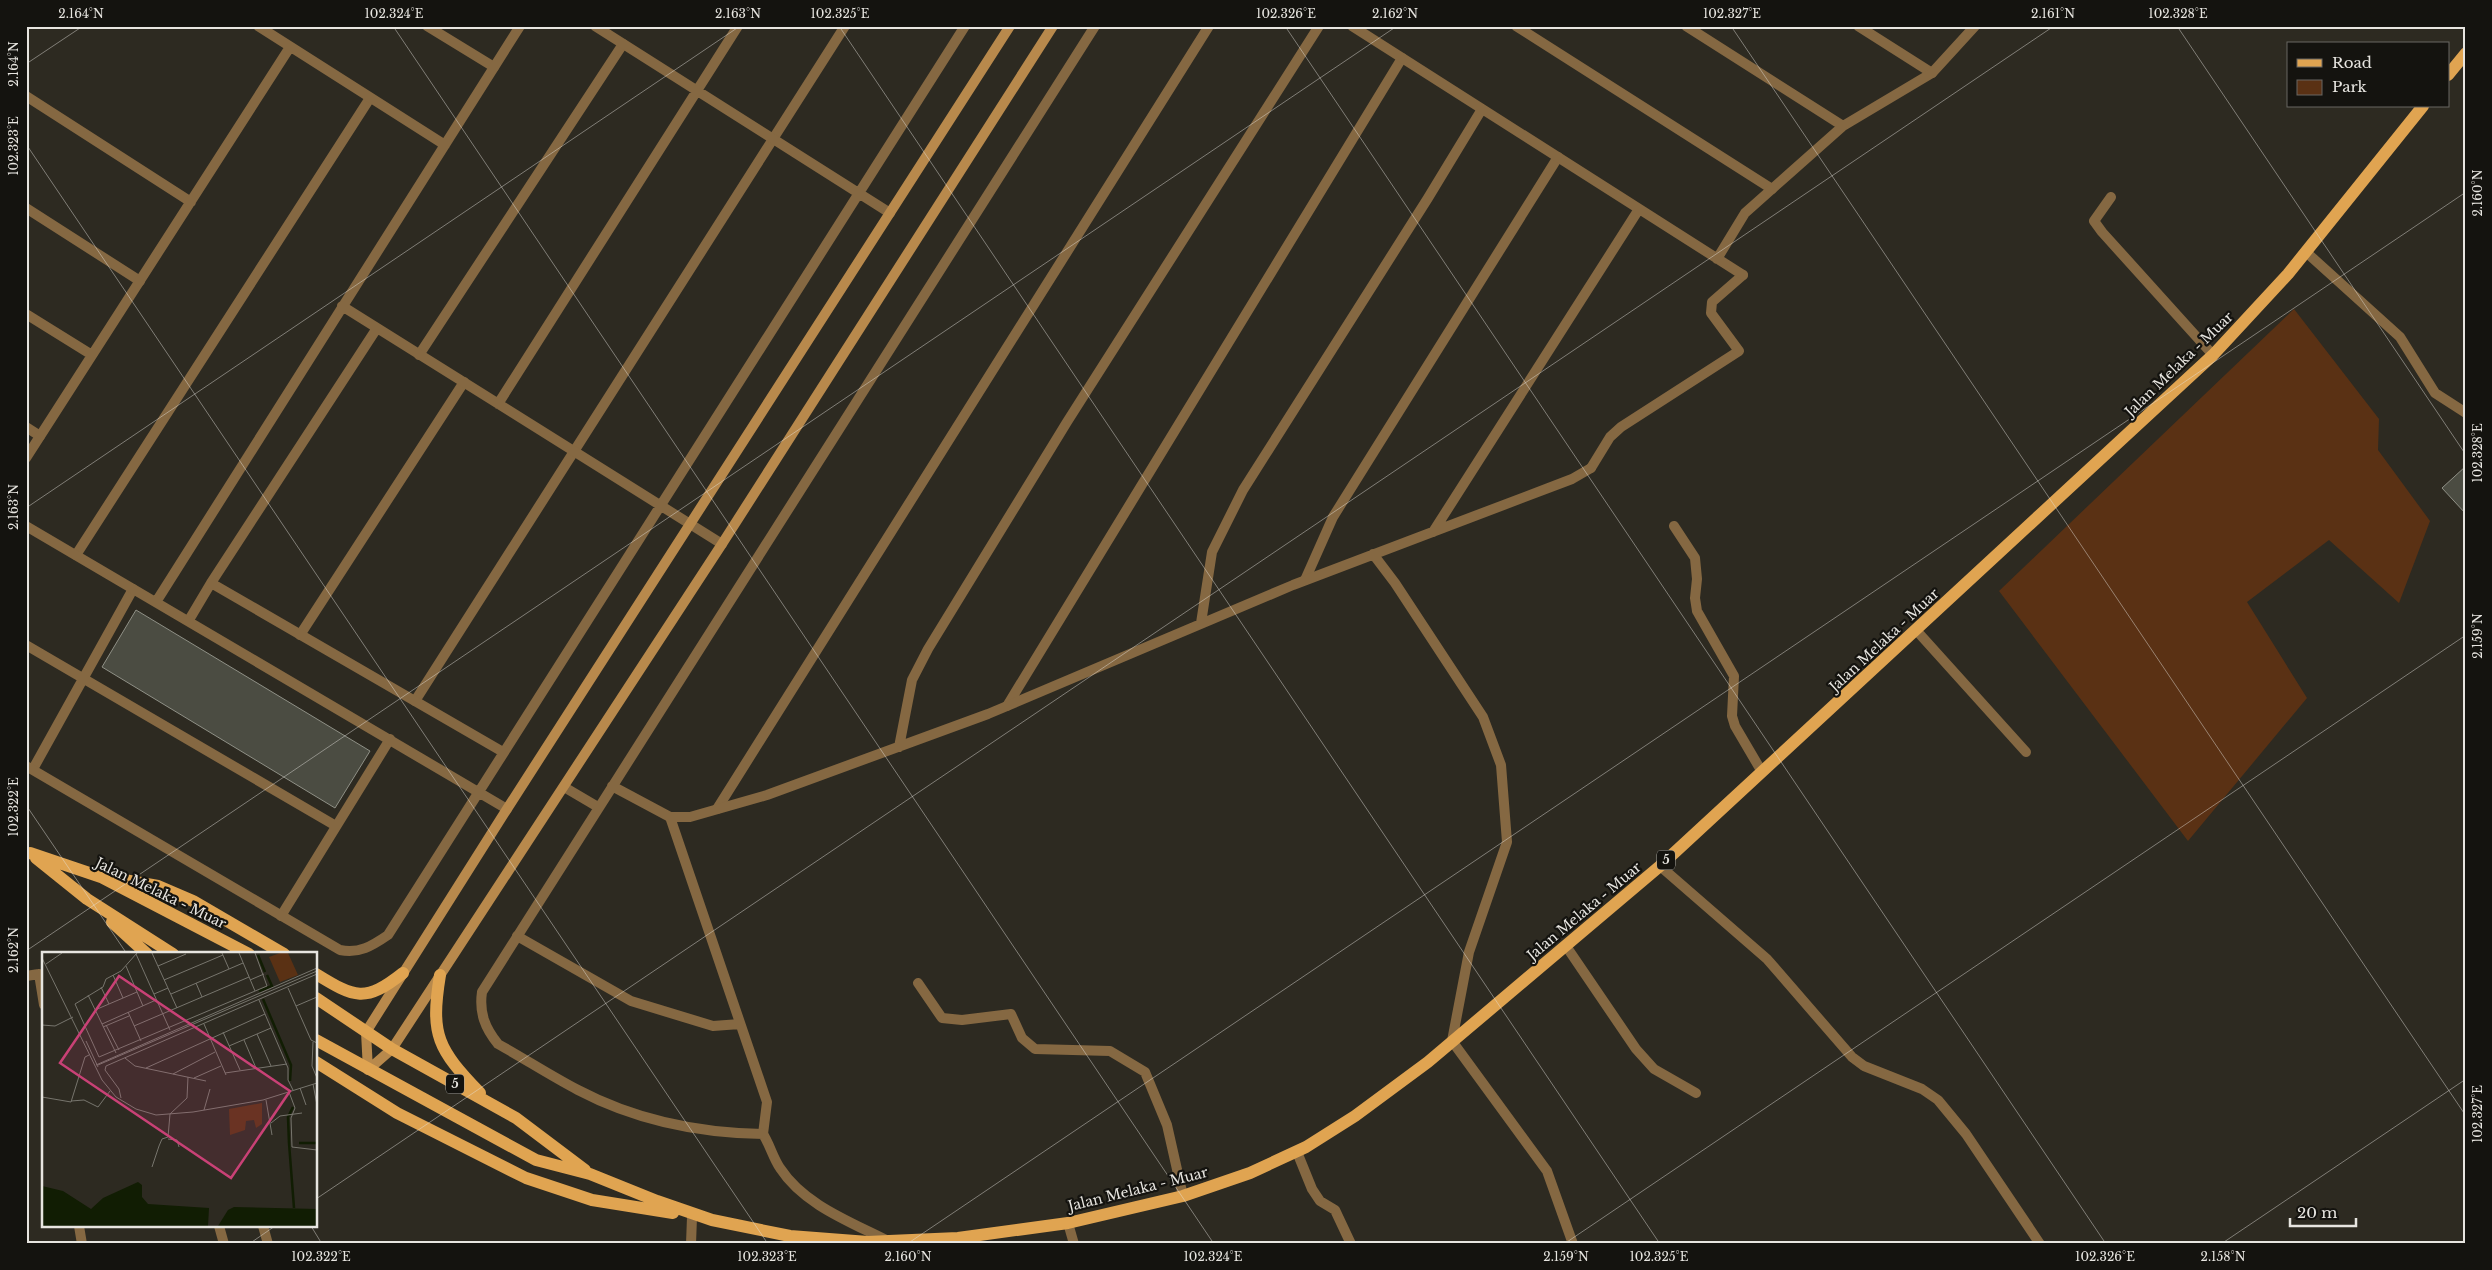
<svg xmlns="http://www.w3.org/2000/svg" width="2492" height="1270" viewBox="0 0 2492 1270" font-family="'Libre Baskerville',serif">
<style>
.green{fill:#5a3114}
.building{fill:#4b4c42;stroke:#8f9086}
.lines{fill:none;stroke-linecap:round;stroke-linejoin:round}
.lane{stroke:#856842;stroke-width:10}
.street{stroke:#856842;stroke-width:10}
.secondary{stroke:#b8894c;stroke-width:10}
.primary{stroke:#e0a451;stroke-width:12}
.ticks{fill:none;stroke:#e7e5e0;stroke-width:1;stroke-opacity:0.45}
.labels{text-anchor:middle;stroke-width:4.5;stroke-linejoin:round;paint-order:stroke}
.shield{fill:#14130f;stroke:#a8a6a1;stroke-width:1}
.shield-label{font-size:12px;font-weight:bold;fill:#e7e5e0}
.street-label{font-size:14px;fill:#e7e5e0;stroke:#14130f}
.inset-river{fill:none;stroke:#111d03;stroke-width:2.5}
.inset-road{fill:none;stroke:#77756d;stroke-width:1}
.view{fill:#c94176;fill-opacity:0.15;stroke:#c94176;stroke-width:2.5}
.inset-edge{fill:none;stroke:#e7e5e0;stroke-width:2.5}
.neatline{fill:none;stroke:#e7e5e0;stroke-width:2}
.ticks-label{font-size:12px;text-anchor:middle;fill:#e7e5e0}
</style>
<rect width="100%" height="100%" fill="#2d2a21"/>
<path class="green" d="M2294,309l85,110 -1,31 52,71 -31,82 -70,-63 -82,62 60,96 -119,143 -189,-250z"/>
<path class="building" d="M2466,466v48l-24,-26z
M136,610l234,141 -35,57 -233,-141z"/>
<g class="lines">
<path class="lane" d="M427,26l67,41
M1516,26l256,163
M1858,26l74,47
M2111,197l-17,24 8,11 111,123
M26,208l114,73
M419,355l204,-311
M26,427l14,9
M1591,468l19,-31 11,-10 118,-76 -28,-38 1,-11 31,-27
M76,555l294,-457
M1305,580l28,-63 225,-360
M1916,630l110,122
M300,635l164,-253
M26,645l310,181
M415,701l430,-675
M1007,706l395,-648
M33,769l100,-180
M717,809l492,-783
M670,817l97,285 -4,32
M1660,866l107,93 85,98 12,9 58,23 16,11 28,34 74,110
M281,916l109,-177
M517,936l114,65 82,25 27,-2
M1566,946l70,103 18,20 42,24
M39,974l5,31
M26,976l13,-2 5,3
M918,983l24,35 20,2 49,-6 11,24 13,11 75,2 35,21 22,53 16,71
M1297,1152l15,37 8,12 15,9 16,34
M1068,1223l6,21
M79,1226l3,18
M219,1226l5,18"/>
<path class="street" d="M258,26l187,119
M595,26l295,187
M1352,26l391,249
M1686,26l157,100
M26,96l165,106
M2306,252l94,85 35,56 31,20
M1717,259l28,-46 45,-40 53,-47 89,-53 43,-47
M342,306l380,238
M26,314l66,41
M498,404l240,-378
M26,458l264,-411
M26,526l481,283
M1674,526l21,32 2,21 -2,19 2,13 37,65 -2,40 3,10 27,46
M1433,532l206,-323
M1373,554l22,29 88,134 18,48 6,77 -38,110 -17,89 95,130 26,73
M211,583l292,169
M156,602l364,-576
M189,620l22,-37 166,-255
M1201,623l11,-71 31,-62 185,-292 54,-89
M899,747l13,-67 16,-31 139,-227 252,-396
M26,766l314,184c19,4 32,-4 48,-15l577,-909
M612,786l58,31h20l77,-22 221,-81 305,-129 279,-106 19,-11
M564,787l34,20
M263,1226l5,18
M888,1241c-37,-19 -84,-36 -108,-73 -7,-10 -10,-23 -17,-34 -64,-1 -128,-14 -185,-44 -27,-14 -53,-31 -80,-46 -13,-16 -19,-31 -16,-52l613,-966
M691,1244l1,-27"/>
<path class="secondary" d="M368,1070l24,-21 330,-505 331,-518
M368,1070l-2,-38 141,-223 503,-783"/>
<path class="primary" d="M2448,75l18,-22
M30,853l71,24 148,77
M36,858l51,41 86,55
M113,878l45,8 35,15 91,53
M112,922l35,32
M316,974c39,24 49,29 87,-1
M440,975c-10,61 -2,74 40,118
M316,998l76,51 124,69 69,52
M316,1040l220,120 54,14 67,27 55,19 78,16 78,6 21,-1 69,-3 110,-15 115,-27 67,-23 56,-26 49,-31 73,-54 232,-196 553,-511 75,-81 135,-168
M316,1062l81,51 129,65 66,22 81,13"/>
</g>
<path class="ticks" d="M393,26l821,1218M839,26l821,1218M1285,26l821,1218M1731,26l735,1090M2177,26l289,429M26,64l57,-38M26,144l742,1100M26,508l714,-482M26,805l101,149M26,951l1371,-925M316,1199l1738,-1173M311,1226l11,18M249,1244l26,-18M907,1244l1559,-1052M1564,1244l902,-609M2221,1244l245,-165"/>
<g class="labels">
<g class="shield">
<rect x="1657" y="850.5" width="18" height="19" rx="4"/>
<rect x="446" y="1074.5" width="18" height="19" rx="4"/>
</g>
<g class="shield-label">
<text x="1666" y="864">5</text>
<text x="455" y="1088">5</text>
</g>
<g class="street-label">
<text transform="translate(2179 364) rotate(-44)" y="5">Jalan Melaka - Muar</text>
<text transform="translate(1884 640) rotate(-43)" y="5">Jalan Melaka - Muar</text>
<text transform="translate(161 893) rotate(26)" y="5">Jalan Melaka - Muar</text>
<text transform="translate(1584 911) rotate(-40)" y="5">Jalan Melaka - Muar</text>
<text transform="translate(1138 1189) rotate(-14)" y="5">Jalan Melaka - Muar</text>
</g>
</g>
<g transform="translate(42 952)">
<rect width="275" height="275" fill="#2d2a21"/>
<path d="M238,1h8l10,22 -18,7 -11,-25zM220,151v21l-6,4 -2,-8 -8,1 -1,9 -15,5 -1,-26z" fill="#5a3114"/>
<path d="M96,230l4,3v12l6,7 61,4 -1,18h-166v-40l21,5 28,18 12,-11zM192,255l83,2v17h-99l10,-16z" fill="#111d03"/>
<path class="inset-river" d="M216,3l7,17M217,39l13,-5 -5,-11M221,47l28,66 -1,16M251,155l-5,10 1,26 5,65M257,191h18"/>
<path class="inset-road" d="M95,1l-16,18 -15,8 -3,8 -28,17 24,53 168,-71 -12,-33M110,1l25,55M180,1l7,16M197,1l16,38M94,2l34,76M0,6l60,122 14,17 20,12 20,6 37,-3 70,-12 54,-17M4,12l16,-11M84,14l17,40M116,14l28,-12M71,23l10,23M122,28l59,-25M208,28l14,-6M154,31l6,14M59,35l8,17M246,36l23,52 6,3M112,42l14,-6M129,42l72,-31M46,43l28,58M217,48l29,68v12l5,10M254,54l21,-9M53,58l42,-18M86,60l13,29M60,72l54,-24M162,72l22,51M0,73l13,1 18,-9M64,73l13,25M92,74l115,-49M61,75l26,-11M181,80l17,38M215,82l14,32M202,88l12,28M44,89l12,26M271,90l-1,24 5,12M187,94l42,-18M83,106l10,8 71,15M54,113l221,-97M56,113l219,-94M104,116l119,-54M183,121l62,-9M131,122l42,-22M152,126l27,-12M271,132l4,21M258,136l6,17M247,140l6,16 -4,10 1,29 25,3M0,145l29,5 14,-45 4,-2M79,146l-2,-9 -14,-19 1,-4 211,-92M224,148l6,35M29,149l13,-1 14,7 12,-16M162,158l6,-21M229,171l9,-7 22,-3M126,187l9,1 2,7M110,215l7,-21 3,-7 6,-2 2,-23 17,-16 1,-21"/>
<path class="view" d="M77,24l171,115 -59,87 -171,-115z"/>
<rect width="275" height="275" class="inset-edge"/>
</g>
<rect width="2492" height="1270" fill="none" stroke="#14130f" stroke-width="55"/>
<rect x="2287" y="42" width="162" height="65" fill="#14130f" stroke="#686763"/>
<rect x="2297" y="59" width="25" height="8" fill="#e0a451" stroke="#686763"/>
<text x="2332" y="68" font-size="15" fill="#e7e5e0">Road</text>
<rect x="2297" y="80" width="25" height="15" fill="#5a3114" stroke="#686763"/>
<text x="2332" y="92" font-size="15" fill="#e7e5e0">Park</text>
<path d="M2290 1218v8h66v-8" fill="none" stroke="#e7e5e0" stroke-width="2.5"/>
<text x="2297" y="1218" font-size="15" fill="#e7e5e0" stroke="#14130f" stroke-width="4" paint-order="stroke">20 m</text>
<rect x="28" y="28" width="2436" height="1214" class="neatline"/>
<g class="ticks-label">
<text x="81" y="18">2.164°N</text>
<text x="394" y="18">102.324°E</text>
<text x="738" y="18">2.163°N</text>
<text x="840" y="18">102.325°E</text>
<text x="1286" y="18">102.326°E</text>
<text x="1395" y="18">2.162°N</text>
<text x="1732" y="18">102.327°E</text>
<text x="2053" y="18">2.161°N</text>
<text x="2178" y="18">102.328°E</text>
<text transform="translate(14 64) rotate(-90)" y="4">2.164°N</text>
<text transform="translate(14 146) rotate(-90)" y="4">102.323°E</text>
<text transform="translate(2478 193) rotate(-90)" y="4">2.160°N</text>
<text transform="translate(2478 453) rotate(-90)" y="4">102.328°E</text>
<text transform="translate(14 507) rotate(-90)" y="4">2.163°N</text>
<text transform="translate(2478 636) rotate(-90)" y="4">2.159°N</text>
<text transform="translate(14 807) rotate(-90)" y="4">102.322°E</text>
<text transform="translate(14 950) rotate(-90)" y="4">2.162°N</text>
<text transform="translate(2478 1114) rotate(-90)" y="4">102.327°E</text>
<text x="321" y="1261">102.322°E</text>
<text x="767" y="1261">102.323°E</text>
<text x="908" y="1261">2.160°N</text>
<text x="1213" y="1261">102.324°E</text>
<text x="1566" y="1261">2.159°N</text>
<text x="1659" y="1261">102.325°E</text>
<text x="2105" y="1261">102.326°E</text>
<text x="2223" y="1261">2.158°N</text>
</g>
</svg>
